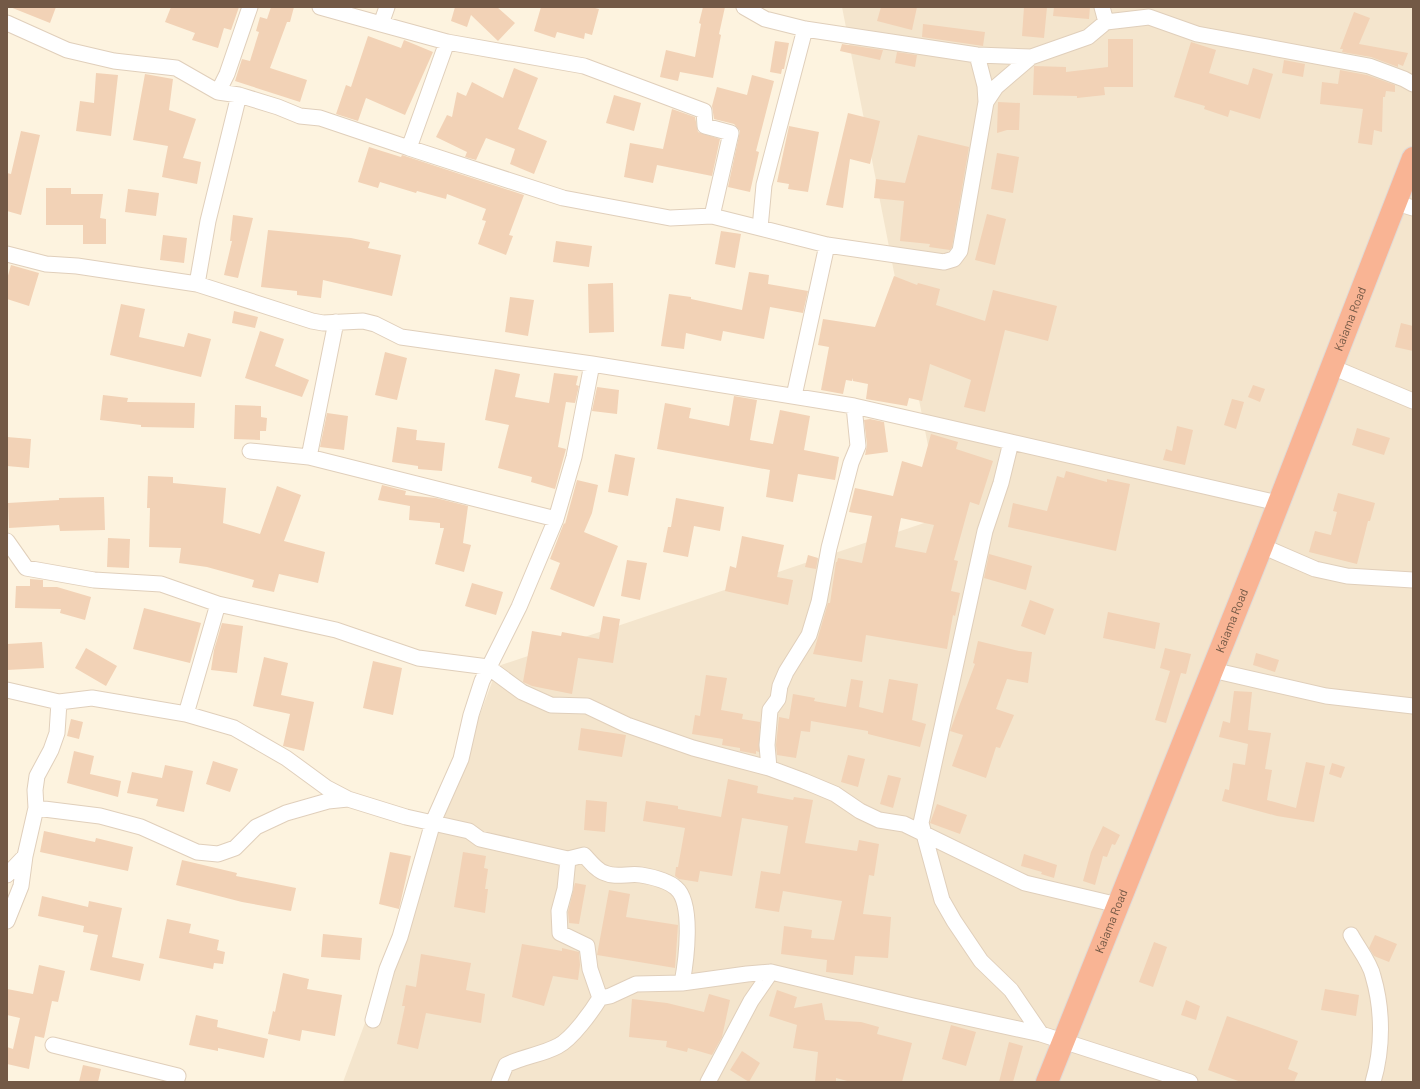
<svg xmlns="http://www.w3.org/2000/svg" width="1420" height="1089" viewBox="0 0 1420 1089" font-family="Barlow,sans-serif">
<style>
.residential{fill:#f4e5cd}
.building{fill:#f2d2b6;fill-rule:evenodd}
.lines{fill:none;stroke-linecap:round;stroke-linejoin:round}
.street-casing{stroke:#e0cfbb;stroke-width:17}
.highway-casing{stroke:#e0dad6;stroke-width:24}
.street{stroke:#fff;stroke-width:15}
.highway{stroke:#f9b494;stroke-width:22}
.labels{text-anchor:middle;stroke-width:3.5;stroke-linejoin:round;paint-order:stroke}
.street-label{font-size:12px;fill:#735946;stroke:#fff6e5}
</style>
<rect width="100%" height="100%" fill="#fdf3df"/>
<path class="residential" d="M842,7h571v1075h-1070l155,-416 444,-149z"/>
<path class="building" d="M10,7h46l-6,16z
M171,7h68l-8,23 -7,-2 -6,20 -26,-8 3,-7 -30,-11z
M271,7h23l-4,15h-3l-17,46 37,12 -7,22 -65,-21 7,-22 8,2 9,-29 -3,-1 4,-14 7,2z
M455,7h42l18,16 -17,18 -27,-26 -4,12 -16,-6z
M541,7h50l8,2 -7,26 -7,-2 -1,6 -27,-7 -2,6 -21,-7z
M703,7h22l-6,27 2,1 -8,43 -33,-6 -2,9 -18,-4 6,-27 29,7 6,-33 -2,-1z
M881,7h36l-5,23 -35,-9z
M1024,7h23l-3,31 -22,-2z
M1054,7h36l-1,12 -36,-3z
M1354,12l16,6 -11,26 49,9 -5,13 -5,-2v3l-27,-10 -29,-5 1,-3h-3z
M923,24l62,8 -2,14 -61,-9z
M368,36l33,12 3,-8 29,12 -28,63 -39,-17 -8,23 -22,-7 10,-29 5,2z
M1108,39h25v48h-29l1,8 -28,3v-2l-44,-1 1,-29 32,1v5l42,-5z
M775,41l14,2 -5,26h-2l-1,5 -11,-2z
M1191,42l25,8 -7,23 39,12 5,-17 20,6 -13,45 -30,-9 -2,7 -24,-8 1,-3 -31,-9z
M842,44l41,6 -3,10 -40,-9z
M897,52l20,3 -2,12 -20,-4z
M1284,60l21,4 -2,13 -21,-4z
M514,68l24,10 -20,51 29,12 -13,33 -24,-10 5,-15 -29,-11 -10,22 -11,-3 2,-5 -31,-15 11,-22 5,2 5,-25 9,4 6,-14 31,16z
M1340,70l27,5 28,10v7l-9,-1 -1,6h-2l-1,35 -8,-2 -2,15 -14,-2 5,-34 -43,-5 2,-22 16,2z
M96,73l22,2 -7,61 -35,-5 4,-30 14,2z
M145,74l28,5 -4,31 27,9 -13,39 18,4 -4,22 -35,-7 6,-31 -35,-6z
M752,75l22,6 -18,70 3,1 -9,40 -22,-5 12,-56 -6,-7 -20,-5 -2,-13 5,-19 30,8z
M614,95l27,8 -7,28 -28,-8z
M998,102l22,1 -1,27h-12l-10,3z
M672,109l23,8 3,15 22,7 -8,37 -55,-11 -4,18 -29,-6 6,-34 33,6z
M848,113l32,8 -10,43 -20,-5 -7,49 -17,-3z
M789,126l30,6 -11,60 -20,-3 1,-5 -12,-2z
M21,131l19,4 -19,80 -14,-4v-38l4,1z
M918,135l51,12 -17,100 -2,3 -21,-3 1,-3 -30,-3 4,-40 -30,-3 2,-19 29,4z
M369,147l32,10 1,-2 122,40 -15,40 4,1 -7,19 -28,-11 8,-23 -4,-1 4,-11 -39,-15 -1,5 -29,-8 -1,2 -36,-11 -2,6 -20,-6z
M997,153l22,4 -6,36 -22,-4z
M46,188h25v6h32l-3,24 6,1v25h-23v-19h-37z
M128,189l31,4 -3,23 -31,-4z
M987,214l19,5 -11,46 -20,-5z
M233,215l20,3 -15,60 -14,-3 8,-34h-2z
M268,230l83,8 19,4 -2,6 33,7 -9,41 -69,-16 -2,18 -24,-3v-4l-36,-4z
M721,231l20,3 -6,34 -20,-4z
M163,235l24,3 -3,25 -24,-3z
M556,241l36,5 -3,21 -36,-5z
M11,265l28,8 -10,33 -22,-7v-20z
M749,272l20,3 -1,9 40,7 -5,22 -33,-6 -6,32 -41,-8 -2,10 -35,-8 -2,16 -23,-3 8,-52 22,3v2l51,11z
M894,276l23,9 1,-2 22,6 -4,16 49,16 8,-31 64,16 -9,35 -43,-11 -20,82 -21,-5 7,-27 -41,-16 -8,37 -13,-3 -2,8 -41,-7 2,-15 -15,-3v-3l-1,3 -6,-1 -3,14 -22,-4 8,-43 -11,-2 5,-26 52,8z
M613,283l1,49 -25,1 -1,-49z
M510,297l24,3 -6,36 -23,-4z
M121,304l24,5 -6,28 45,10 4,-14 23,6 -10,38 -91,-22z
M234,311l24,6 -3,11 -23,-5z
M1401,323l12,3v25l-18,-4z
M260,331l24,8 -9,27 34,14 -7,17 -57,-19z
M385,352l22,6 -10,42 -22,-5z
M495,369l25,5 -5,23 34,6 5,-30 24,3 -2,9 3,1 -4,17 -9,-1 -8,45 8,2 -11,40 -24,-7 1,-5 -34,-9 11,-43 -24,-5z
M1253,385l12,4 -5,13 -12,-5z
M597,387l22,3 -2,24 -25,-3z
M103,395l25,3 -1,4 68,1 -1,25 -53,-1v-2l-41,-5z
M734,396l23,4 -7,40 23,4 7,-34 30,6 -6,34 35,7 -4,23 -37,-6 -5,28 -27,-5 4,-27 -113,-21 8,-46 26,5 -2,10 40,8z
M1232,399l12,3 -8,27 -12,-4z
M235,405l26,1v11l6,1 -1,13h-6v9l-26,-1z
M327,413l21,3 -4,34 -24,-3z
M870,419l14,3 4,30 -23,3 2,-10 -3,-25z
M1177,426l16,4 -8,35 -22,-5 3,-11 6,2z
M397,427l20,3 -1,10 29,3 -3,28 -24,-2v-3l-26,-4z
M1357,428l33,10 -6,17 -32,-10z
M931,434l27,8 -2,7 37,12 -14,44 -9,-3 -16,58 4,1 -7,30 9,2 -5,23 -2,-1 -6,34 -81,-14 -4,27 -49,-8 15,-51h2l6,-41h1l1,-4 24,5 10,-47 -23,-4 6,-24 38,8 9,-35 20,6zM901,518l33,7 -8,28 -31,-6z
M7,437l24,2 -2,29 -22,-2z
M615,454l20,4 -7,38 -20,-4z
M1066,471l41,11v-3l23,5 -14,67 -108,-24 5,-24 34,8 10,-35 7,2z
M148,476l25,1v6l53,5 -3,35 37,11 17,-48 24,9 -17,46 41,11 -7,31 -39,-9 -5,18 -22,-5 2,-7 -47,-13 -28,-4 2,-15 -32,-1 1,-39h-3z
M577,480l21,5 -6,28 -8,19 34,14 -24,61 -44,-18 10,-26 -10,-4 14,-36 1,1z
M382,485l24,6 -1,4 31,3 32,8 -5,37 8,2 -7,27 -29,-8 9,-36h-4v-5l-31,-3 1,-14 -32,-6z
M1338,493l37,10 -5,18h-2l-11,43 -48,-12 6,-21 16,4 6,-23 -4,-1z
M104,497l1,33 -45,1 -1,-6 -50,3 -1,-25 51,-3v-2z
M676,498l48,9 -4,24 -26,-5 -6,31 -25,-5 5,-25h3z
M742,536l42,9 -7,32 16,3 -5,25 -63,-14 5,-25 6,2z
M108,538l22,1 -1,29 -22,-1z
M989,554l43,12 -6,24 -42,-12z
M808,555l10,3 -2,11 -11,-2z
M627,560l20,3 -7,37 -19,-4z
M30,579l13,1v7h14l34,10 -6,23 -25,-7 1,-4 -46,-1 1,-22h14z
M472,583l31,9 -7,23 -31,-9z
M1030,600l24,9 -9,26 -24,-9z
M144,608l57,15 -11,40 -57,-14z
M1108,612l52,11 -5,26 -52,-11z
M603,616l17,3 -7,44 -35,-5 -6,36 -40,-8 -9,-4 9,-51 29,5 1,-4 37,7z
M222,623l21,3 -6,47 -26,-3 3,-20z
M978,641l41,10 13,1 -4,31 -21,-4 -11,30 18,6 -14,33 -4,-1 -10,31 -34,-12 11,-31 -13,-4 25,-67 -2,-1z
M42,642l2,26 -37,2v-26z
M86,648l31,18 -11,20 -31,-18z
M1165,648l26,6 -5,20 -5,-1 -15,50 -11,-3 15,-49 -10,-3z
M1256,653l23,7 -4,12 -22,-7z
M264,657l24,6 -7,32 33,7 -10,49 -21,-5 7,-32 -37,-8z
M373,661l29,7 -9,47 -30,-7z
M706,675l21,3 -6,32 22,4 -1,5 18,3 -1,30 -3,-1v3l-16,-3v-3l-18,-3 1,-6 -31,-5 3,-19 5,1z
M851,679l12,2 -4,26 24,6 6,-34 29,5 -6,36 14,4 -6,23 -52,-13v-3l-57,-10 -1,11 -9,-1 -5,27 -19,-3 -1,-10 3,-28 10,2 4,-25 22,4 -1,3 32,6z
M1234,691l18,1 -4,38 23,3 -6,36 7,1 -5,30 29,8 10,-46 19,4 -11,56 -37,-6 -55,-15 3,-12 4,1 4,-27 12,2 3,-21 -29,-7 4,-16 7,2z
M71,719l12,3 -4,17 -12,-3z
M581,728l45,7 -4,22 -44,-7z
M74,751l20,5 -4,18 31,7 -3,16 -51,-14z
M848,755l17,4 -7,28 -17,-5z
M213,761l25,8 -8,23 -24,-8z
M1332,763l13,4 -4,11 -12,-4z
M165,765l28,6 -9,41 -28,-6 2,-7 -31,-6 5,-21 30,6z
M888,775l13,3 -8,30 -13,-4z
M728,779l30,7 -1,7 36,7 1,-3 19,3 -8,43 52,8 2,-11 20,4 -5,32 -5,-1 -6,39 28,3 -3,41 -33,-2 -2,19 -27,-3 1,-12 -46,-6 3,-28 28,4 -1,8 23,2 8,-39 -59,-10 -4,21 -24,-4 6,-37 19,3 8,-48 -46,-8 -10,58 -32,-5 -2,11 -19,-3 -4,-3 1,-9h2l7,-39 -42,-7 3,-20 32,5v3l43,8z
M586,800l21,2 -2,30 -21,-2z
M937,804l30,11 -7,19 -30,-11z
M1103,826l17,9 -5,10 -3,-1 -5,13 -4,-1 -8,29 -12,-4 8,-29z
M44,831l51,11 1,-4 37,9 -5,24 -88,-19z
M390,852l21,4 -12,53 -20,-5z
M463,852l23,4 -2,12 4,1 -3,20h3l-3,24 -31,-6z
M1024,854l33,11 -3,13 -13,-4 1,-2 -21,-6z
M182,860l55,13 -1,3 60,12 -5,23 -49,-9 -66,-17z
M575,883l11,2 -7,39 -10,-1 -1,-11z
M609,890l21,4 -4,23 52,8 -3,43 -78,-13z
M42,896l46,11 1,-6 33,7 -10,49 32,7 -4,17 -50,-11 8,-35 -15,-3 1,-6 -46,-10z
M167,919l24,5 -2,9 30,7 -2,10 8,2 -2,12 -9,-1 -1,6 -54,-11z
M323,934l39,4 -2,22 -39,-3z
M1375,935l22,9 -8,18 -15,-6 -5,-8z
M1154,942l13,5 -14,40 -14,-5z
M522,944l40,7v-3l17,4 1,13 -2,15 -25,-4 -9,30 -32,-9z
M421,954l50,9 -5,27 19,4 -4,29 -55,-10 -8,36 -21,-5 8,-38h-3l4,-21 10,2z
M39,965l26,6 -7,31 -6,-1 -8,37 -9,-2 -6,33 -22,-5v-17l6,2 7,-31 -13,-3v-26l26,5z
M283,973l26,6 -2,10 35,6 -7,41 -33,-6 -2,11 -32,-7 5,-23 2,1z
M1325,989l34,6 -3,21 -35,-6z
M777,990l20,7 -3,11 28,-5 3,17 36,2 18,5 -2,7 35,9 -10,39h-51l-15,-4v4h-21l3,-30 -25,-4 4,-23 -28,-9z
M709,994l21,6 -8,37 -10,18 -24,-7 -1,4 -21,-5 1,-6 -38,-4 3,-38 35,4 37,9z
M1186,1000l14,6 -4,14 -15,-5z
M196,1015l22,5 -1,7 51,12 -4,19 -46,-10v3l-29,-6z
M1227,1016l71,25 -10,28 10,4 -4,9h-53l-33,-12z
M951,1025l25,7 -10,34 -24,-7z
M1009,1042l14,4 -10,36h-14z
M742,1051l18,12 -11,19 -19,-12z
M83,1065l18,4 -3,13h-19z"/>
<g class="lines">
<g class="street-casing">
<path id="street" d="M320,7l61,17 6,-17
M744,7l21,12 40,10 172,26 54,2 57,-20 18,-15 43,-5 48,17 172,32 35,13 9,5
M1102,7l4,15
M7,23l60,27 47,11 62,7 42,24
M805,29l-41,156 -4,43 67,17 117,17 10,-3 6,-8 26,-149 -1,-16 -8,-31
M447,42l137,24 120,45 1,15 26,7 -19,83 48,12
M239,95l39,12 22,9 20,2 89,30 38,-106 -66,-18
M986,102l10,-15 35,-30
M409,148l154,50 107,20 42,-2
M1397,203l16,5
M7,254l39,10 31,2 120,18 115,37 11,2 40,-2 12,3 26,13 191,27 262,42 157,36 -10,41 -16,48 -64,292 21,77 12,21 27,40 30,29 30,44
M197,284l11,-63 31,-126 -21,-3 9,-18 23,-67
M336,322l-27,135 247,62
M1332,367l81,34
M794,396l33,-151
M854,406l4,40 -7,17 -22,85 -10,54 -10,33 -23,37 -6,14 -2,13 -8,11 -3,35 2,23 35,13 31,13 25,17 19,9 25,4 121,59 93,22
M1011,442l267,61
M250,451l59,6
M7,541l19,27 68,12 67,4 57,20 -32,110 48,14 52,30 41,30 21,11 58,18 63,14 11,8 88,20 -3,30 -6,22 1,22 27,13 3,23 10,29 10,-2 26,-12 46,-1 65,-9 24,-2 142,34 128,28 149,48
M1262,546l53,23 32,7 66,4
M218,604l118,26 82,28 70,9 34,25 29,13 36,1 40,19 66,23 76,20
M1212,670l114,26 87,10
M7,690l52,12
M186,714l-94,-16 -33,4 -2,31 -6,17 -14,26 -2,14 1,18 64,8 41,11 56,25 21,2 17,-6 21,-21 30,-14 42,-12 20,-2
M568,859l16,-4c5,5 13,16 21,18 10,5 25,0 36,2 12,2 26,5 35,13 18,15 10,74 6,95
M7,875l18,-19
M7,921l14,-35 4,-30 11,-48
M1351,935c7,13 19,27 22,41 10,34 10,72 0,106
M373,1020l14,-51 13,-32 33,-115 28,-63 10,-44 11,-34 37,-74 37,-88 18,-62 18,-93
M53,1045l125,31 -2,6
M499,1082l7,-17c18,-9 35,-10 52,-19 14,-7 34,-35 42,-48
M708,1082l43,-81 20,-29"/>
</g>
<g class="highway-casing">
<g id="highway">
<path id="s1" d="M1047,1082l215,-536 151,-388"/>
</g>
</g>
<use href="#street" class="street"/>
<use href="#highway" class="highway"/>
</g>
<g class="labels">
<g class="street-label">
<text dy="4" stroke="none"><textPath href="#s1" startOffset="821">Kaiama Road</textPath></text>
<text dy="4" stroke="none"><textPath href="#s1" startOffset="497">Kaiama Road</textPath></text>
<text dy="4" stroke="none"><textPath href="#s1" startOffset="173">Kaiama Road</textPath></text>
</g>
</g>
<rect width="1420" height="1089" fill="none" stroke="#735946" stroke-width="16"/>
</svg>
